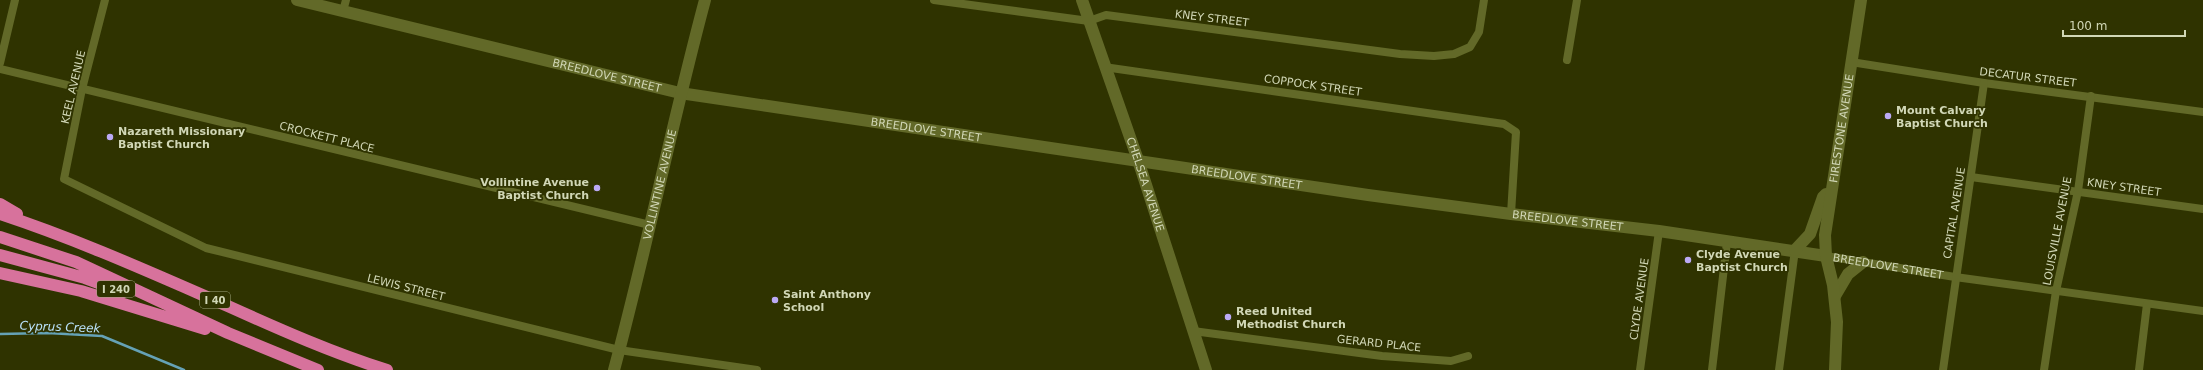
<svg xmlns="http://www.w3.org/2000/svg" width="2203" height="370" viewBox="0 0 2203 370" font-family="'DejaVu Sans',sans-serif">
<style>
.lines{fill:none;stroke-linecap:round;stroke-linejoin:round}
.stream{stroke:#65a2b6;stroke-width:2.5}
.street{stroke:#626928;stroke-width:8}
.secondary{stroke:#626928;stroke-width:12}
.highway{stroke:#d7729c;stroke-width:12}
.poi-dot{fill:#bcaaf6;stroke:#2f3300;stroke-width:1.5}
.labels{text-anchor:middle;stroke-width:3.5;stroke-linejoin:round;paint-order:stroke}
.shield{fill:#2f3300;stroke:#a0a67f;stroke-width:1}
.shield-label{font-size:10px;font-weight:bold;fill:#d1d7b6}
.street-label{font-size:11px;fill:#d1d7b6;stroke:#2f3300}
.poi-label{font-size:11px;font-weight:bold;fill:#d1d7b6;stroke:#2f3300;text-anchor:start}
.water-label{font-size:12px;font-style:italic;fill:#bae2fa;stroke:#2f3300}
</style>
<rect width="100%" height="100%" fill="#2f3300"/>
<g class="lines">
<path class="stream" d="M0,334l48,-1 54,3 82,34"/>
<g class="street">
<path d="M105,0l-23,89 -18,90 142,69 413,102 138,20"/>
<path d="M934,0l155,21 17,-6 294,39 34,2 20,-2 16,-7 9,-15 5,-32"/>
<path d="M343,11l3,-11"/>
<path d="M1567,60l10,-60"/>
<path d="M1851,62l133,21 219,29"/>
<path d="M0,63l15,-63"/>
<path d="M1104,67l400,57 12,8 -5,82"/>
<path d="M0,69l650,156"/>
<path d="M1971,177l232,32"/>
<path id="s1" d="M1826,256l129,21 248,34"/>
<path d="M1193,331l189,25 69,5 17,-5"/>
<path d="M1640,370l19,-139"/>
<path d="M1712,370l15,-128"/>
<path d="M1779,370l16,-120"/>
<path d="M1943,370l41,-287"/>
<path d="M2044,370l12,-79 22,-100 13,-95"/>
<path d="M2139,370l8,-66"/>
</g>
<g class="secondary">
<path id="s2" d="M297,0l383,93 688,102 143,19 148,17 167,25"/>
<path id="s3" d="M1082,0l56,160 68,210"/>
<path d="M1795,250l15,-16 13,-37 3,-3"/>
<path d="M1835,296l13,-22 15,-12"/>
<path id="s4" d="M614,370c33,-123 58,-247 91,-370"/>
<path id="s5" d="M1835,370l2,-48 -4,-37 -7,-29 -1,-21 36,-235"/>
</g>
<path class="highway" d="M0,204l17,10
M0,214c79,26 154,60 230,93 51,23 103,46 157,63
M0,237l76,25 152,71 90,37
M0,255l85,23 38,14
M0,273l81,18 124,38"/>
</g>
<g class="poi-dot">
<circle cx="1888" cy="116" r="4"/>
<circle cx="110" cy="137" r="4"/>
<circle cx="597" cy="188" r="4"/>
<circle cx="1688" cy="260" r="4"/>
<circle cx="775" cy="300" r="4"/>
<circle cx="1228" cy="317" r="4"/>
</g>
<g class="labels">
<g class="shield">
<rect x="97" y="281" width="38" height="16" rx="3"/>
<rect x="200" y="292" width="30" height="16" rx="3"/>
</g>
<g class="shield-label">
<text x="116" y="293">I 240</text>
<text x="215" y="304">I 40</text>
</g>
<g class="street-label">
<text transform="translate(1212 18) rotate(7)" y="4">KNEY STREET</text>
<text dy="4" stroke="none"><textPath href="#s2" startOffset="319">BREEDLOVE STREET</textPath></text>
<text transform="translate(2028 77) rotate(7)" y="4">DECATUR STREET</text>
<text transform="translate(1313 85) rotate(8)" y="4">COPPOCK STREET</text>
<text transform="translate(73 87) rotate(-77)" y="4">KEEL AVENUE</text>
<text dy="4" stroke="none"><textPath href="#s5" startOffset="244">FIRESTONE AVENUE</textPath></text>
<text dy="4" stroke="none"><textPath href="#s2" startOffset="643">BREEDLOVE STREET</textPath></text>
<text transform="translate(327 137) rotate(14)" y="4">CROCKETT PLACE</text>
<text dy="4" stroke="none"><textPath href="#s2" startOffset="967">BREEDLOVE STREET</textPath></text>
<text dy="4" stroke="none"><textPath href="#s4" startOffset="191">VOLLINTINE AVENUE</textPath></text>
<text dy="4" stroke="none"><textPath href="#s3" startOffset="195">CHELSEA AVENUE</textPath></text>
<text transform="translate(2124 187) rotate(8)" y="4">KNEY STREET</text>
<text transform="translate(1954 213) rotate(-81)" y="4">CAPITAL AVENUE</text>
<text dy="4" stroke="none"><textPath href="#s2" startOffset="1291">BREEDLOVE STREET</textPath></text>
<text transform="translate(2057 231) rotate(-79)" y="4">LOUISVILLE AVENUE</text>
<text dy="4" stroke="none"><textPath href="#s1" startOffset="63">BREEDLOVE STREET</textPath></text>
<text transform="translate(406 287) rotate(14)" y="4">LEWIS STREET</text>
<text transform="translate(1639 299) rotate(-82)" y="4">CLYDE AVENUE</text>
<text transform="translate(1379 343) rotate(6)" y="4">GERARD PLACE</text>
</g>
<g class="poi-label">
<text x="1896" y="114">Mount Calvary<tspan x="1896" dy="13">Baptist Church</tspan></text>
<text x="118" y="135">Nazareth Missionary<tspan x="118" dy="13">Baptist Church</tspan></text>
<text x="589" y="186" text-anchor="end">Vollintine Avenue<tspan x="589" dy="13">Baptist Church</tspan></text>
<text x="1696" y="258">Clyde Avenue<tspan x="1696" dy="13">Baptist Church</tspan></text>
<text x="783" y="298">Saint Anthony<tspan x="783" dy="13">School</tspan></text>
<text x="1236" y="315">Reed United<tspan x="1236" dy="13">Methodist Church</tspan></text>
</g>
<g class="water-label">
<text transform="translate(60 327) rotate(2)" y="4">Cyprus Creek</text>
</g>
</g>
<path d="M2063 30v6h122v-6" fill="none" stroke="#d1d7b6" stroke-width="2"/>
<text x="2069" y="30" font-size="12" fill="#d1d7b6" stroke="#2f3300" stroke-width="3" paint-order="stroke">100 m</text>
</svg>
